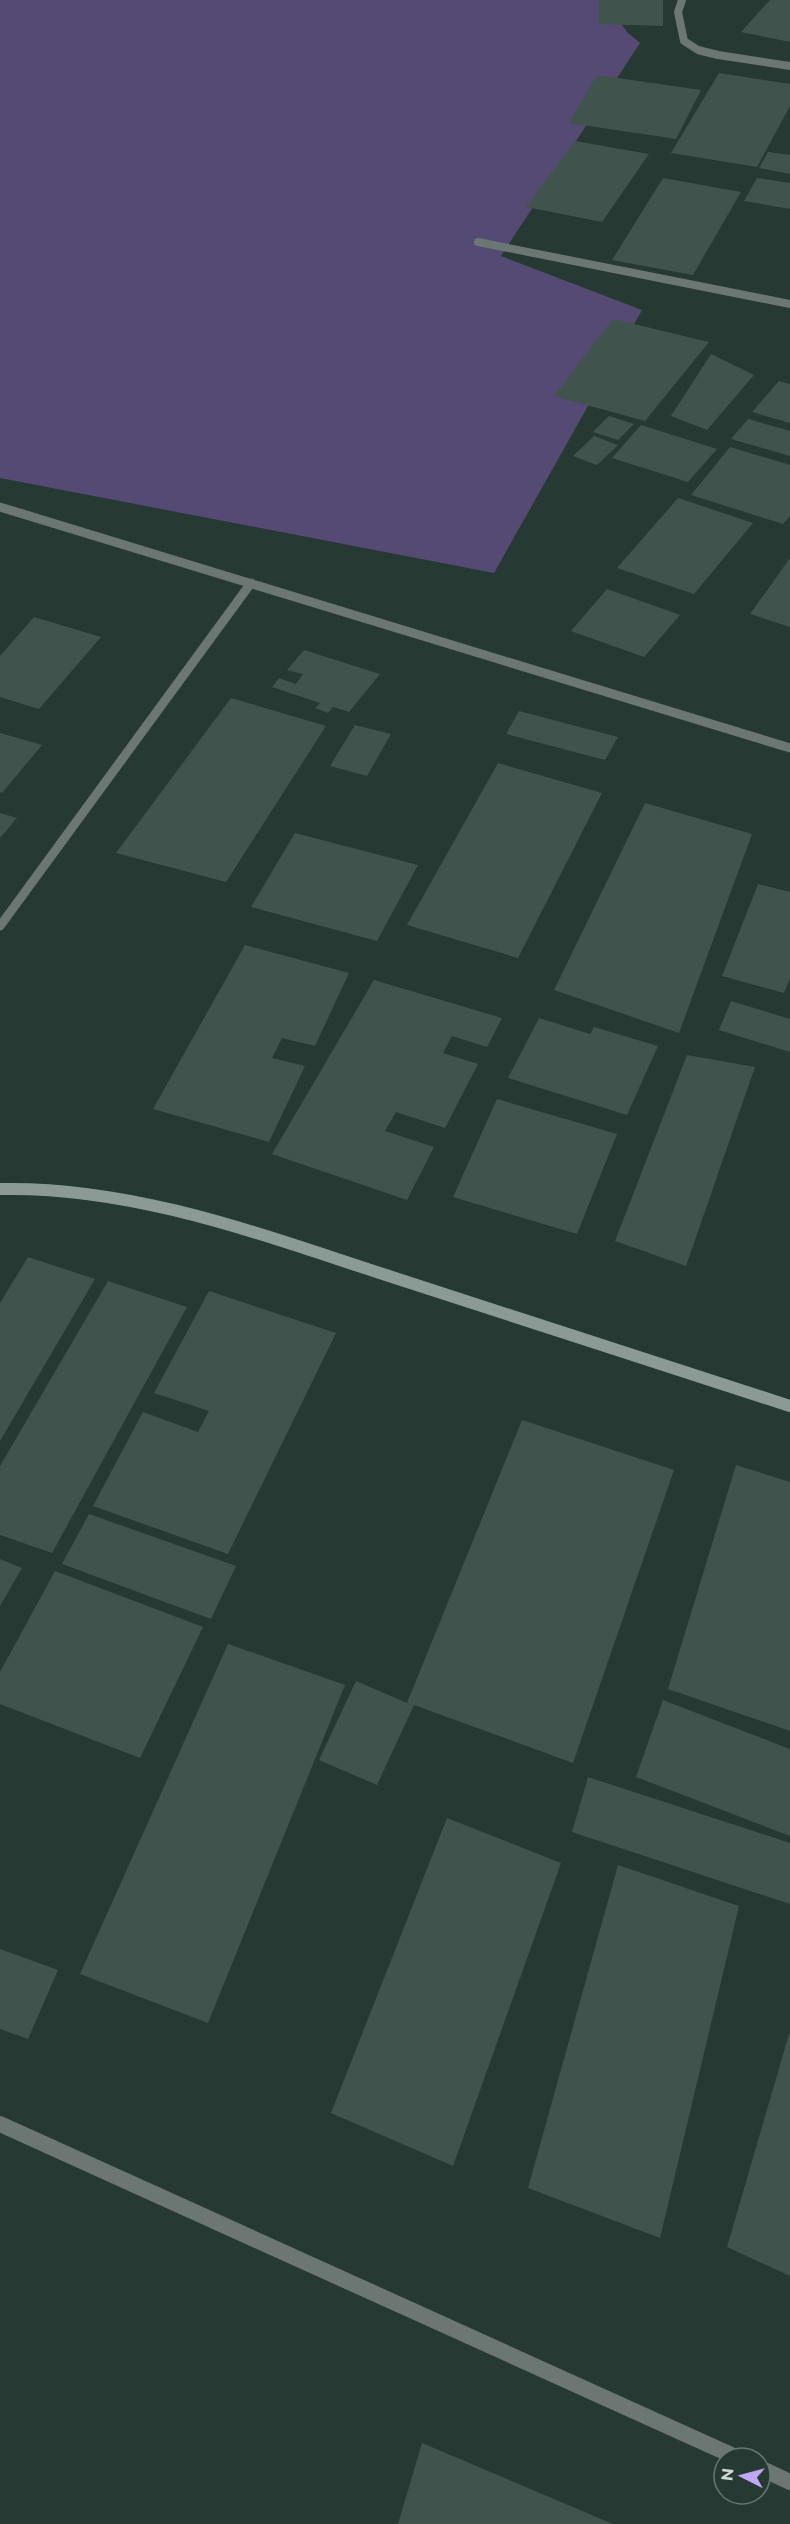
<svg xmlns="http://www.w3.org/2000/svg" width="790" height="2524" viewBox="0 0 790 2524" font-family="Montserrat,sans-serif">
<style>
.green{fill:#554a73}
.building{fill:#40544d}
.lines{fill:none;stroke-linecap:round;stroke-linejoin:round}
.street-far2{stroke:#6c7672;stroke-width:8}
.street-far1{stroke:#6c7672;stroke-width:9}
.street{stroke:#6c7672;stroke-width:16}
.secondary{stroke:#8b9a95;stroke-width:12}
</style>
<rect width="100%" height="100%" fill="#263933"/>
<path class="green" d="M0,0h605l22,32 13,11 -139,213 141,54 -148,263 -494,-95z"/>
<path class="building" d="M599,0h64v26l-64,-2z
M770,0h20v42l-49,-10z
M719,73l71,11v22l-33,61 -86,-14z
M597,75l104,15 -25,49 -107,-16z
M575,141l74,13 -47,68 -76,-15z
M768,152l22,3v19l-31,-6z
M663,178l78,14 -48,83 -81,-15z
M757,178l33,5v26l-46,-8z
M613,319l96,23 -64,79 -91,-25z
M711,354l43,21 -47,55 -36,-14z
M779,381l11,3v39l-38,-11z
M609,416l25,8 -16,16 -25,-8z
M748,419l42,12v25l-59,-17z
M641,425l76,24 -29,33 -76,-24z
M594,436l24,9 -21,20 -24,-9z
M730,447l60,18v51l-7,8 -92,-29z
M678,498l75,25 -59,71 -77,-26z
M790,558v69l-40,-13z
M607,589l73,26 -36,42 -73,-26z
M34,617l67,20 -62,72 -39,-12v-41z
M304,650l76,24 -31,38 -16,-5 -5,6 -13,-5 5,-5 -48,-16 7,-9 17,6 7,-10 -16,-4z
M231,698l95,28 -100,156 -110,-29z
M519,711l99,26 -13,23 -99,-26z
M355,725l36,9 -24,42 -37,-10z
M0,733l42,12 -40,48 -2,-1z
M498,763l104,30 -84,165 -111,-33z
M645,803l107,31 -73,199 -125,-43z
M0,813l17,5 -17,20z
M295,833l123,32 -41,76 -126,-34z
M758,884l32,8v86l-6,15 -62,-17z
M245,945l104,28 -34,73 -33,-8 -10,20 33,8 -36,76 -116,-33z
M374,980l128,38 -15,29 -35,-11 -9,17 35,11 -33,64 -49,-16 -11,19 49,16 -27,53 -135,-46z
M731,1001l59,18v33l-71,-22z
M539,1018l51,16 4,-7 64,19 -31,69 -119,-37z
M687,1055l68,12 -69,199 -71,-25z
M497,1099l120,35 -40,100 -124,-37z
M28,1257l67,22 -95,162v-138z
M108,1281l79,26 -135,246 -52,-18v-69z
M209,1291l127,42 -108,221 -135,-48 50,-94 55,20 11,-21 -55,-18z
M522,1420l152,50 -101,293 -159,-58 -37,80 -58,-25 37,-79 51,22z
M736,1465l54,17v249l-122,-42z
M89,1514l147,52 -25,53 -149,-55z
M0,1559l22,9 -22,38z
M55,1571l148,56 -63,131 -140,-54v-32z
M228,1644l117,41 -137,338 -128,-49z
M663,1700l127,49v87l-154,-59z
M588,1777l202,66v61l-218,-72z
M447,1818l114,45 -108,303 -122,-53z
M618,1865l121,41 -79,332 -132,-50z
M0,1949l58,21 -30,69 -28,-10z
M789,2034h1v242l-63,-29z
M422,2443l191,81h-215z"/>
<g class="lines">
<path class="street-far2" d="M682,0l-4,12 6,29 14,9 20,5 72,11
M478,242l312,62"/>
<path class="street-far1" d="M0,507l790,241
M0,926l251,-343"/>
<path class="street" d="M0,2124l738,334
M760,2468l30,14"/>
<path class="secondary" d="M0,1189c135,-3 265,47 392,88 133,43 265,86 398,129"/>
</g>
<g transform="translate(742 2476) rotate(276)"><circle r="28" fill="#263933" stroke="#687873" stroke-width="1.5"/>
<path d="M0-4.5L10 22L0 15L-10 22Z" fill="#bda9f5"/>
<text y="-9" font-size="16" font-weight="bold" text-anchor="middle" fill="#ccd7d3">N</text>
</g>
</svg>
